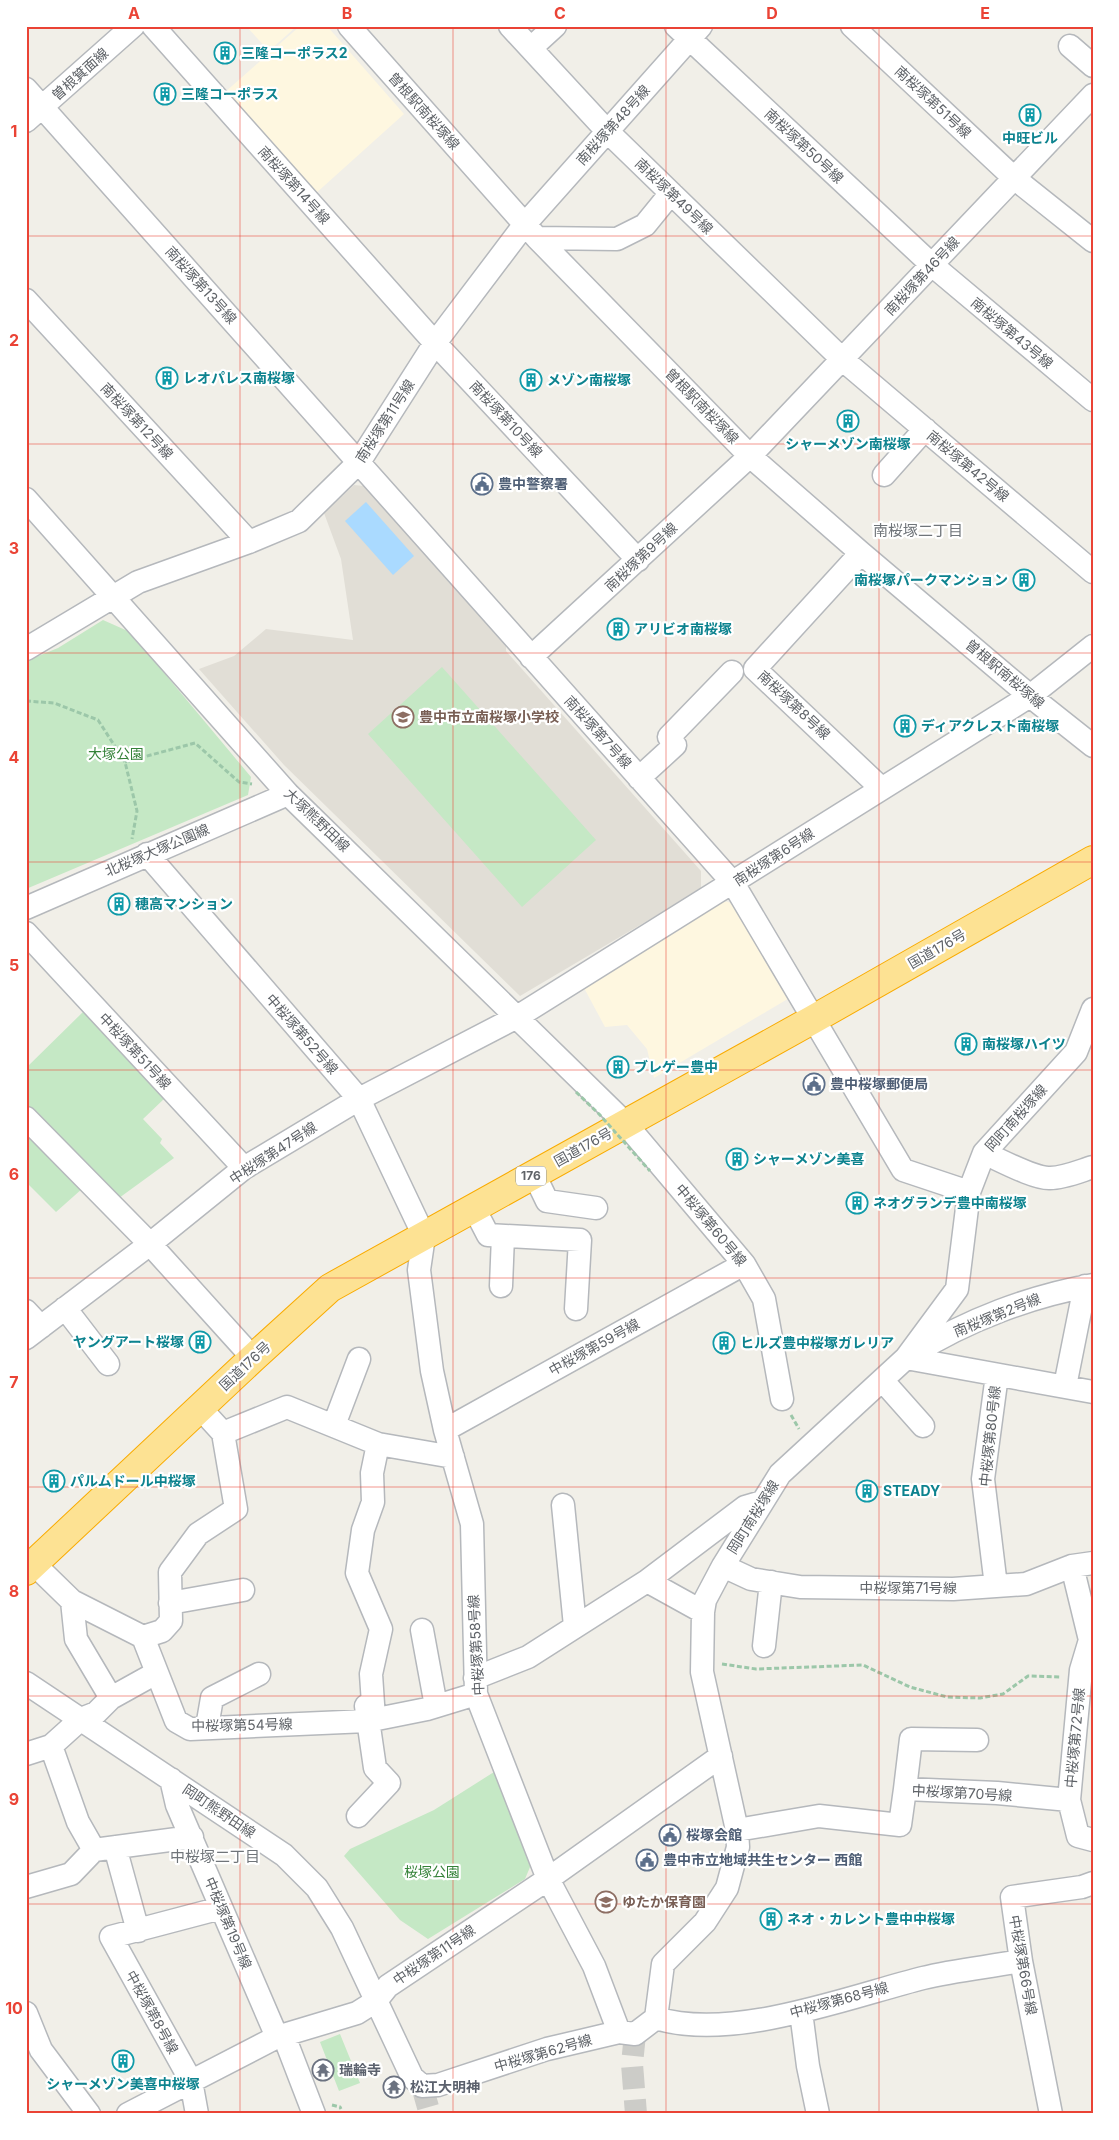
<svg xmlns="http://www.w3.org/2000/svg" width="1119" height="2140" viewBox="0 0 1119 2140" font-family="Inter,'Noto Sans JP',sans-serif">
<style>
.commercial{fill:#fef7e0}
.education{fill:#e1ded6}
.green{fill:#c5e8c5}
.water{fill:#aadaff}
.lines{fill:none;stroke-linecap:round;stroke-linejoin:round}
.minor-tunnel{stroke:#ccccc8;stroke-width:22;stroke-dasharray:22 11;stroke-linecap:butt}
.minor-casing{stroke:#b5b8bc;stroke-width:25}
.highway-casing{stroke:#f9ab00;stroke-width:30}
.path{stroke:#9cc7a9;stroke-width:3;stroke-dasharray:5 2.5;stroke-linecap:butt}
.minor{stroke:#fff;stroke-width:22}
.highway{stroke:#fde293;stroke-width:28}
.path-bridge{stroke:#9cc7a9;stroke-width:3;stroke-dasharray:5 2.5;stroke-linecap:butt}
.grid{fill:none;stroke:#ea4335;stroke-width:1;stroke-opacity:0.55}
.labels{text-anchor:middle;stroke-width:4.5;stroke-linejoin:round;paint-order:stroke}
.shield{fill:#fff;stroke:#8f9295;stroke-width:1}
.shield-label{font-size:12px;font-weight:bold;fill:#5f6368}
.culture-label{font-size:14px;font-weight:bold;fill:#0d838f;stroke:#fff;text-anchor:start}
.street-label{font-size:14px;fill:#5f6368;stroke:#fff}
.service-label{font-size:14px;font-weight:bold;fill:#4e5e75;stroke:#fff;text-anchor:start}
.education-label{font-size:14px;font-weight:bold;fill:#785e54;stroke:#fff;text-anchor:start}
.park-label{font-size:14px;fill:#348238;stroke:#fff}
.worship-label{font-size:14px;font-weight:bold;fill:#5b616d;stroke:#fff;text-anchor:start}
.neighbourhood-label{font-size:15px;fill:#70757a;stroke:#fff}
.neatline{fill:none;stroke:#ea4335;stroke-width:2}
.grid-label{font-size:16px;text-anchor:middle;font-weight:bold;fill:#ea4335}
</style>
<rect width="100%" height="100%" fill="#f1efe8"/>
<path class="commercial" d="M246,26h51l-28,25z
M300,26h27l77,88 -90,81 -90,-102z
M720,900l15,4 56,93 -137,81 -7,-29 -20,-24 -22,2 -22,-41z"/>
<path class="education" d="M354,485l10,1 142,156v9l195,220v18l-181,107 -236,-231 -85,-96 35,-13 32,-27 87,11 -12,-81 -17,-46z"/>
<path class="green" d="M103,620l27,12 121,145 -3,18 -222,94v-228l32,-13z
M442,667l154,173 -74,67 -154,-173z
M84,1011l81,87 -22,21 19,20 -2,4 14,15 -55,40 -93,-95v-35z
M26,1130l57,58 -27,24 -30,-30z
M494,1772l4,1 35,87 -8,19 -97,60 -28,-19 -56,-64 6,-7 84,-39z
M340,2034l20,49 -21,8 -19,-49z"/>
<path class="water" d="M366,502l48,54 -21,19 -48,-54z"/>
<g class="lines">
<path class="minor-tunnel" d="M635,2034l-3,30 4,50
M422,2086l8,28"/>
<g class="minor-casing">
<path id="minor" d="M153,26l282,317 203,217
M349,26l188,212 213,218 111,97 169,143 63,50
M510,26l97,105 236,229 250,212
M676,26l256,239 161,135
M852,26l162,152 79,63
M1070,46l23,20
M531,48l24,-22
M26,89l707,794 170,287 66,22
M26,121l107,-95
M537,238l80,1 28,-14 26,-32
M26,300l223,242
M884,475l41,-46
M26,499l262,295 337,329 119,141 20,35 18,100
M861,553l-106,116 126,119
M26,649l112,-67 111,-40 50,-21 60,-59 76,-119 90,-119 176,-198
M531,657l219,-201 343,-361
M639,778l36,-33 -6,-8 63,-65
M147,854l212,245 65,137 -5,34 13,101 13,59 27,94 4,170 72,185 46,87 25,66
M26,908l262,-114
M26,933l218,235
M26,1118l124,126 103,114
M984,1153c16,7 51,26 66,25 14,0 30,-7 43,-11
M534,1174l13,27 49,7
M474,1208l14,27 92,5 -4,69
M501,1286l2,-50
M65,1308l43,56
M26,1311l15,16
M26,1338l124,-94 94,-76 115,-69 158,-82 513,-321 63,-50
M913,1354c54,-34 118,-58 180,-69
M906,1358l187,34
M883,1381l40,45
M1065,1386l20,-100
M201,1409l22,24 64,-26 91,37 75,13
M334,1425l25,-66
M445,1430l299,-166
M563,1505l12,121
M34,1564l38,37 71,36 33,84 14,8 177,-8 60,-12 49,-15
M723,1566l28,13 49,8 153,2 73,-5 46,-18 21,-3
M1072,1566l18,74 -9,30 -12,130 9,36 15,4
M647,1581l56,31
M996,1586l-13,-107 14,-104
M170,1603l73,-13
M422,1630l14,76
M143,1637l19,-6 9,-10 -1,-49 28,-38 38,-25 -13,-76
M764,1646l7,-64
M475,1678l53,-21 119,-76 98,-74 17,-5
M26,1683l258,172 33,33 25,40 70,149 10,9 16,-1 109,-36 72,-17 16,2 21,-16 7,-54 42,-42 22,-34 11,-41 -1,-17 -35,-158 1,-60 2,-12 18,-34 57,-92 126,-116 51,-69 12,-97 15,-39 92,-101 17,-43
M111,1698l45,-25
M374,1719l-3,-45 10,-45 -24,-56 6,-43 10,-28 -1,-29 6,-29
M207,1727l5,-29 47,-24
M51,1746l27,76 16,28 98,-13
M26,1754l25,-8 30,-27 15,-6 15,-15 -35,-59 -4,-38
M171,1779l6,26 100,232
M905,1789l6,-50 66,1
M358,1816l31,-33 -14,-15 -9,-62
M737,1830l82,-14 81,9 5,-36 92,4 72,7
M115,1847l23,84
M26,1887l45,-13 23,-24
M801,2012l7,54 10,48
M26,2013l15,37 48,64
M656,2018c76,24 192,-21 267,-40 32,-8 66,-11 98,-17
M284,2036l30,78
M128,2114l149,-77 80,-24 19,-12 12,-15 160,-107 173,-123
M197,2114l-6,-33 -80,-144 110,-29
M1051,2114l-30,-153 -9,-64 70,-10 11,-4"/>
</g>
<g class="highway-casing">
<path id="highway" d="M26,1571l227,-213 77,-70 482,-268 281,-160"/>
</g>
<path class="path" d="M26,701l28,2 44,17 27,42 12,49 -5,28
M125,762l70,-19 44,39 13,2
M791,1415l8,14
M722,1664l34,5 107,-4 47,22 37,10 33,1 23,-4 25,-18 32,1
M332,2105l8,2 1,2"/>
<use href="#minor" class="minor"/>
<use href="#highway" class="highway"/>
<path class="path-bridge" d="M576,1092l23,22 51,57"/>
</g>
<path class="grid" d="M240,26v2088M453,26v2088M666,26v2088M879,26v2088M26,236h1067M26,444h1067M26,653h1067M26,862h1067M26,1070h1067M26,1278h1067M26,1487h1067M26,1696h1067M26,1904h1067"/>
<defs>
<g id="building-ring" transform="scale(1.125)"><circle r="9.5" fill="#fff" stroke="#0f9aa8" stroke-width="1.5"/><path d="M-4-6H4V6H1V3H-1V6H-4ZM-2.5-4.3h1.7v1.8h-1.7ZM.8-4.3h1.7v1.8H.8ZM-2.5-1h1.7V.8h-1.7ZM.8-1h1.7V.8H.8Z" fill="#0f9aa8"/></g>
<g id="civic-ring" transform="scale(1.125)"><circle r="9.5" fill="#fff" stroke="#5c6f8a" stroke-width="1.5"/><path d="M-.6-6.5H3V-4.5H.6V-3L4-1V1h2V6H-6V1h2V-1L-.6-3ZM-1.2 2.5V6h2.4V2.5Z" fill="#5c6f8a"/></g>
<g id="school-ring" transform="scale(1.125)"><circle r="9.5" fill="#fff" stroke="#8d6e63" stroke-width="1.5"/><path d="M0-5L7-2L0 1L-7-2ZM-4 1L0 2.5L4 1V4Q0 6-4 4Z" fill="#8d6e63"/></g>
<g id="temple-ring" transform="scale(1.125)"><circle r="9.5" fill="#fff" stroke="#6b7280" stroke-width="1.5"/><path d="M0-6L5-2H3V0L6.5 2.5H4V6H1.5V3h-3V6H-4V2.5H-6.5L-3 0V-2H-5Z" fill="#6b7280"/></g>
</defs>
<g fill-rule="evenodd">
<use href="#building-ring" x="225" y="53"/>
<use href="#building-ring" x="165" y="94"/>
<use href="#building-ring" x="1030" y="115"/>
<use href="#building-ring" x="167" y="378"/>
<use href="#building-ring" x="531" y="380"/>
<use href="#building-ring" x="848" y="421"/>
<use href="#civic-ring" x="482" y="484"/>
<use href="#building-ring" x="1024" y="580"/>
<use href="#building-ring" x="618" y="629"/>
<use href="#school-ring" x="403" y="717"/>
<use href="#building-ring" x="905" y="726"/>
<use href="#building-ring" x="119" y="904"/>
<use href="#building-ring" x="966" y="1044"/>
<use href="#building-ring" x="618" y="1067"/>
<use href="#civic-ring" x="814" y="1084"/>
<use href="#building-ring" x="737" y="1159"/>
<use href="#building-ring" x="857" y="1203"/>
<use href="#building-ring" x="200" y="1342"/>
<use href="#building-ring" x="724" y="1343"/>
<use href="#building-ring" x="54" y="1481"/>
<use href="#building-ring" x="867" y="1491"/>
<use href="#civic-ring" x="670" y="1835"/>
<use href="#civic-ring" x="647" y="1860"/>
<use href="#school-ring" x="606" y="1902"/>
<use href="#building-ring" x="771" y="1919"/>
<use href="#building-ring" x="123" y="2061"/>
<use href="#temple-ring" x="323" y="2070"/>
<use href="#temple-ring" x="394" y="2087"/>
</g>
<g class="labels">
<rect class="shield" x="516" y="1166.5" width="30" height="19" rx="4"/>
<g class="shield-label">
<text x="531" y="1180">176</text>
</g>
<g class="culture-label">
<text x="241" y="58">三隆コーポラス2</text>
<text x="181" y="99">三隆コーポラス</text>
<text x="1030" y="143" text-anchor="middle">中旺ビル</text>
<text x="183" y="383">レオパレス南桜塚</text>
<text x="547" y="385">メゾン南桜塚</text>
<text x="848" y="449" text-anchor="middle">シャーメゾン南桜塚</text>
<text x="1008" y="585" text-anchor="end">南桜塚パークマンション</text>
<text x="634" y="634">アリビオ南桜塚</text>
<text x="921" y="731">ディアクレスト南桜塚</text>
<text x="135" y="909">穂高マンション</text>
<text x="982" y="1049">南桜塚ハイツ</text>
<text x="634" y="1072">ブレゲー豊中</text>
<text x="753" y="1164">シャーメゾン美喜</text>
<text x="873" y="1208">ネオグランデ豊中南桜塚</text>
<text x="184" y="1347" text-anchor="end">ヤングアート桜塚</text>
<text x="740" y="1348">ヒルズ豊中桜塚ガレリア</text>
<text x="70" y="1486">パルムドール中桜塚</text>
<text x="883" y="1496">STEADY</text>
<text x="787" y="1924">ネオ・カレント豊中中桜塚</text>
<text x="123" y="2089" text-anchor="middle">シャーメゾン美喜中桜塚</text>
</g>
<g class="street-label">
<text transform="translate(80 74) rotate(-42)" y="5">曽根箕面線</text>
<text transform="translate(933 102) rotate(43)" y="5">南桜塚第51号線</text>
<text transform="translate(424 111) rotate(48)" y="5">曽根駅南桜塚線</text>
<text transform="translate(613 125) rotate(-48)" y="5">南桜塚第48号線</text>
<text transform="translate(804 146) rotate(43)" y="5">南桜塚第50号線</text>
<text transform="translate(294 185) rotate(48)" y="5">南桜塚第14号線</text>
<text transform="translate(674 196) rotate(44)" y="5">南桜塚第49号線</text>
<text transform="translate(922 276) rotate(-47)" y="5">南桜塚第46号線</text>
<text transform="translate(201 285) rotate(48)" y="5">南桜塚第13号線</text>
<text transform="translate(1012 333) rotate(40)" y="5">南桜塚第43号線</text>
<text transform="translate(702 406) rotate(46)" y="5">曽根駅南桜塚線</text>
<text transform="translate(506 419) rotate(47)" y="5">南桜塚第10号線</text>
<text transform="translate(137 421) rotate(47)" y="5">南桜塚第12号線</text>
<text transform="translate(385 421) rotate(-57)" y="5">南桜塚第11号線</text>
<text transform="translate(968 466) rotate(40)" y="5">南桜塚第42号線</text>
<text transform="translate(641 557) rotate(-43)" y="5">南桜塚第9号線</text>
<text transform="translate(1005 674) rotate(40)" y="5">曽根駅南桜塚線</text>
<text transform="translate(794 705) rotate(43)" y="5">南桜塚第8号線</text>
<text transform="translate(598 732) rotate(48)" y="5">南桜塚第7号線</text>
<text transform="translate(317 820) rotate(44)" y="5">大塚熊野田線</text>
<text transform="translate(157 850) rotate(-23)" y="5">北桜塚大塚公園線</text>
<text transform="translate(774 857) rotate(-33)" y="5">南桜塚第6号線</text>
<text transform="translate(937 949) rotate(-30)" y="5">国道176号</text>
<text transform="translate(302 1034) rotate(49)" y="5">中桜塚第52号線</text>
<text transform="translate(135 1051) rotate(47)" y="5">中桜塚第51号線</text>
<text transform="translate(1016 1118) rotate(-48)" y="5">岡町南桜塚線</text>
<text transform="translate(583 1147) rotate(-29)" y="5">国道176号</text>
<text transform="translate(273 1153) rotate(-33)" y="5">中桜塚第47号線</text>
<text transform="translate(711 1225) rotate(50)" y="5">中桜塚第60号線</text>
<text transform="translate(997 1315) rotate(-22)" y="5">南桜塚第2号線</text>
<text transform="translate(594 1347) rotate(-29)" y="5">中桜塚第59号線</text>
<text transform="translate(245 1366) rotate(-43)" y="5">国道176号</text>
<text transform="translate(990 1436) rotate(-84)" y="5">中桜塚第80号線</text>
<text transform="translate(753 1517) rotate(-58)" y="5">岡町南桜塚線</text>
<text x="908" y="1593">中桜塚第71号線</text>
<text transform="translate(476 1645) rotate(-93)" y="5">中桜塚第58号線</text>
<text transform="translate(242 1725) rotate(-1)" y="5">中桜塚第54号線</text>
<text transform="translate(1075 1738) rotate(-85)" y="5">中桜塚第72号線</text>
<text transform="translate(962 1793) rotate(3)" y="5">中桜塚第70号線</text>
<text transform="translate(219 1811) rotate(34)" y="5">岡町熊野田線</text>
<text transform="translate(228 1923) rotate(67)" y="5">中桜塚第19号線</text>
<text transform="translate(434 1955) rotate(-34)" y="5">中桜塚第11号線</text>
<text transform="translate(1023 1965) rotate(80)" y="5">中桜塚第66号線</text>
<text transform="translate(839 2000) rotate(-15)" y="5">中桜塚第68号線</text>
<text transform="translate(152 2012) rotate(61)" y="5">中桜塚第8号線</text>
<text transform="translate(543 2053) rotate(-16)" y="5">中桜塚第62号線</text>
</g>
<g class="service-label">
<text x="498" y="489">豊中警察署</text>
<text x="830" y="1089">豊中桜塚郵便局</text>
<text x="686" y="1840">桜塚会館</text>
<text x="663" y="1865">豊中市立地域共生センター 西館</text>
</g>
<g class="education-label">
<text x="419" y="722">豊中市立南桜塚小学校</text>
<text x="622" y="1907">ゆたか保育園</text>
</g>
<g class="park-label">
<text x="116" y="759">大塚公園</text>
<text x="432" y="1877">桜塚公園</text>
</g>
<g class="worship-label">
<text x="339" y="2075">瑞輪寺</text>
<text x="410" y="2092">松江大明神</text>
</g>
<g class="neighbourhood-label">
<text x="918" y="536">南桜塚二丁目</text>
<text x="215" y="1862">中桜塚二丁目</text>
</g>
</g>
<rect width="1119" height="2140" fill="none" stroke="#ffffff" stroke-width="55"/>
<rect x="28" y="28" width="1064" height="2084" class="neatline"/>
<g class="grid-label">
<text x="134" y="19">A</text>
<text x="347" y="19">B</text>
<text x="560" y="19">C</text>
<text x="772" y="19">D</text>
<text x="985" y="19">E</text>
<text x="14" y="137">1</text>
<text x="14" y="346">2</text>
<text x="14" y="554">3</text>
<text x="14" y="763">4</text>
<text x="14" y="971">5</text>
<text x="14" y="1180">6</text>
<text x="14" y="1388">7</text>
<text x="14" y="1597">8</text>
<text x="14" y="1805">9</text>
<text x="14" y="2014">10</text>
</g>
</svg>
